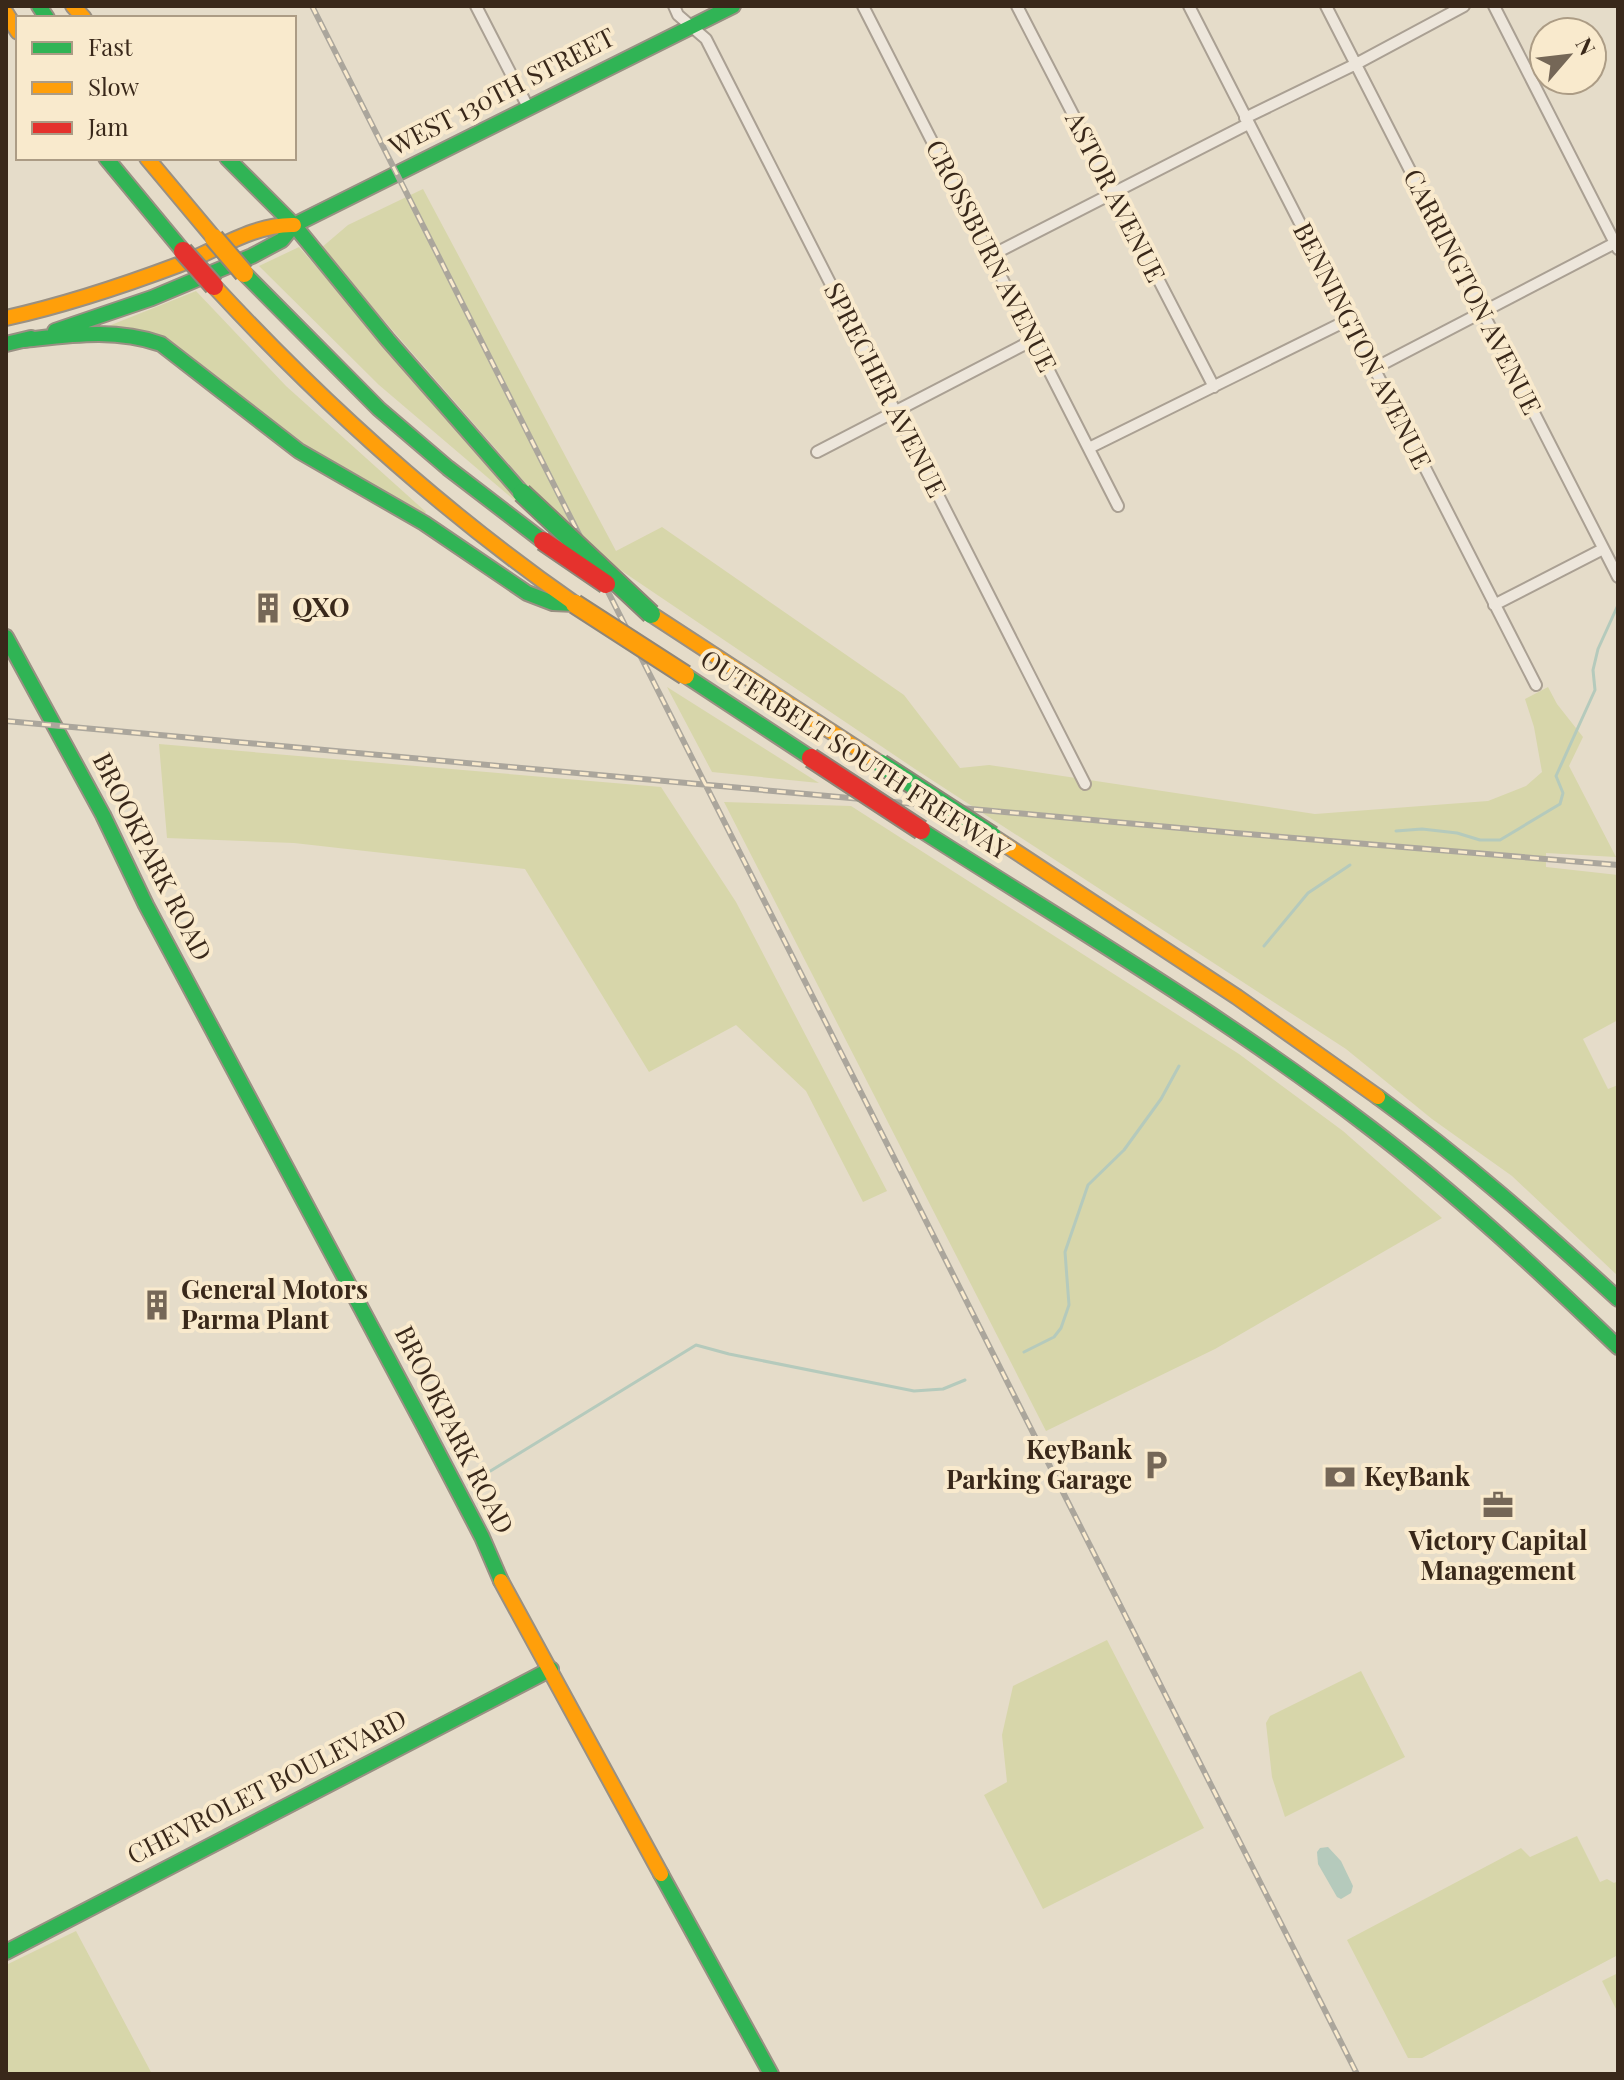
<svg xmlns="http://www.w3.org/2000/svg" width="1624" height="2080" viewBox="0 0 1624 2080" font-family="'Playfair Display',serif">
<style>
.green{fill:#d7d6aa}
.water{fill:#b5cabc}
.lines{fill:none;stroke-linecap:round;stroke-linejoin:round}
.stream{stroke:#b5cabc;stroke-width:3}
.street-casing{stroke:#aaa093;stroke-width:14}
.fast-casing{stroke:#999083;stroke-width:18}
.slow-casing{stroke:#999083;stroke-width:18}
.street{stroke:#ede6db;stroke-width:10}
.fast{stroke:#30b455;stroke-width:14}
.slow{stroke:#ff9f0a;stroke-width:14}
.rail-casing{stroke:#aba69c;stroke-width:6}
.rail{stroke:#f9eacd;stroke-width:3;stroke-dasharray:9;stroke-linecap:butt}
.fast-bridge-casing{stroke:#8f8679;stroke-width:22;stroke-linecap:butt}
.slow-bridge-casing{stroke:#8f8679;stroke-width:22;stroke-linecap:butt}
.jam-bridge-casing{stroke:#8f8679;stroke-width:22;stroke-linecap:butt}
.fast-bridge{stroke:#30b455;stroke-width:18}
.slow-bridge{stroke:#ff9f0a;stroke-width:18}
.jam-bridge{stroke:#e5322d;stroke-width:18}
.labels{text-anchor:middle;stroke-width:8;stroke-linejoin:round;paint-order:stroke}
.street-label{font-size:26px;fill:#39281a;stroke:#f9eacd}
.poi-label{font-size:26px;font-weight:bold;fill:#39281a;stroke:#f9eacd;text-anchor:start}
</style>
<rect width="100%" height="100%" fill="#e5dcc9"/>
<path class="green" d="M423,189l193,362 46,-24 242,168 56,73 29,-3 326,49 173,-13 38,-15 16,-14 -8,-45 -9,-28 23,-12 9,17 26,33 -14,29 47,91 -70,-4v14l72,8v145l-35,19 25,50 10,-4v191l-106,-100 -80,-57 -86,-70 -431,-280 -302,-204 -85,-79 -207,-238 27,-23z
M299,247l219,248 2,10 -141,-120 -120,-119z
M196,291l90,95 140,126 -3,4 -98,-56 -143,-108 -76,-25z
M667,687l152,96 -107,-11z
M159,744l502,43 75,115 151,289 -24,11 -57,-111 -70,-66 -87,47 -124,-203 -231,-26 -127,-5z
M724,802l127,4 388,248 104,77 99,87 -227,131 -169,82z
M1107,1640l97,188 -161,81 -59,-114 23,-13 -5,-47 11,-49z
M1361,1671l44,86 -120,60 -13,-40 -6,-54 4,-7z
M1577,1836l23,46 7,-3 7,4 4,-2v74l-196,103h-14l-61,-118 174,-92 9,9z
M76,1931l76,143h-146v-109z
M1618,1973v40l-16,-32z"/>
<path class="water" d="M1328,1847l13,14 12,25 -2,7 -10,6 -4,-2 -19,-33 -1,-12 3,-4z"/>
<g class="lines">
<path class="stream" d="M1396,831l26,-2 35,4 23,7h20l60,-36 3,-11 -7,-17 39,-86 -2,-20 5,-21 20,-44
M1264,946l44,-53 42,-28
M1024,1352l30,-15 7,-9 8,-23 -4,-53 23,-67 36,-35 37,-51 18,-33
M479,1478l217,-133 33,9 185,37 29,-2 22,-9"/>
<g class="street-casing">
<path id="street" d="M476,6l53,103
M674,6l4,9 28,24 379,745
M863,6l255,500
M1017,6l197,381
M1189,6l347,679
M1326,6l292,571
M1494,6l124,243
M1245,118l111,-54 108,-58
M990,256l258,-132
M1373,369l242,-126
M1089,448l261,-129
M817,452l216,-112
M1494,605l109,-56"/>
</g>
<g class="fast-casing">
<path id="fast" d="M39,6l8,12
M106,158l77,93
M227,158l67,67 94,115 134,153
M244,273l135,136 69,59 95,73
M55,331l97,-33 100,-42 30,-16 12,-15 439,-219
M24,340c47,-5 91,-12 137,4l138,107 125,72 103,70 26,10 22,1
M6,344l25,-6
M6,637l97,178 43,90 278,521 58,111 19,44
M685,675l126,83
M921,830c151,96 306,188 448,297 88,67 169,143 249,220
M1378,1097c85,62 163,131 240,202
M661,1874l110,200
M6,1952l545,-283"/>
</g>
<g class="slow-casing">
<path id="slow" d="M73,6l11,12
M6,13l12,19
M147,158l67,80
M214,286c110,119 228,225 361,318
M6,318c59,-13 116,-32 172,-53 38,-14 74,-41 116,-40
M651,614l230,150
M992,836l245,161 141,100
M501,1581l160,293"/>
</g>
<use href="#street" class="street"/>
<use href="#fast" class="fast"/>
<use href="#slow" class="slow"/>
<g class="rail-casing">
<path id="rail" d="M312,6l1045,2068
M6,721l1229,112 383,32"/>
</g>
<use href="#rail" class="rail"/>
<g class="fast-bridge-casing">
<path id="fast-bridge" d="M522,493l129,121
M881,764l111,72"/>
</g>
<g class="slow-bridge-casing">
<path id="slow-bridge" d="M214,238l30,35
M575,604l110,71"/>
</g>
<g class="jam-bridge-casing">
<path id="jam-bridge" d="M183,251l31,35
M543,541l63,43
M811,758l110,72"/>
</g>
<use href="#fast-bridge" class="fast-bridge"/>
<use href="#slow-bridge" class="slow-bridge"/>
<use href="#jam-bridge" class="jam-bridge"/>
</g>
<defs>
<g id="building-bare" transform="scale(2.4)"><path d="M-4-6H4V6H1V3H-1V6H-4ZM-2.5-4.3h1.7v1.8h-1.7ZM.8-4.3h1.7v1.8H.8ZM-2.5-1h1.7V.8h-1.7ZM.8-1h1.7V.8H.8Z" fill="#756757" stroke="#f9eacd" stroke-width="2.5" paint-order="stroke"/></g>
<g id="parking-bare" transform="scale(2.4)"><path d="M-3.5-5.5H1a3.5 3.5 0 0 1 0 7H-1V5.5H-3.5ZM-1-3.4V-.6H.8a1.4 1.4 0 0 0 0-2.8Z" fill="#756757" stroke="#f9eacd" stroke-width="2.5" paint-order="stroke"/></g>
<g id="bank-bare" transform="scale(2.4)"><path d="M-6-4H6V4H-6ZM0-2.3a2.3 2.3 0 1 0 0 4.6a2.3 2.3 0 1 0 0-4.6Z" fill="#756757" stroke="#f9eacd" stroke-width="2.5" paint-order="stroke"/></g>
<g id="office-bare" transform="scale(2.4)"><path d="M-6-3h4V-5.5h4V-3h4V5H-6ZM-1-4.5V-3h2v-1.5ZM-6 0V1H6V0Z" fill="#756757" stroke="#f9eacd" stroke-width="2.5" paint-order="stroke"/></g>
</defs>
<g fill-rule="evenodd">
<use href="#building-bare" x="268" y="608"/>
<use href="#building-bare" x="157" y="1305"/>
<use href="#parking-bare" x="1156" y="1465"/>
<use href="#bank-bare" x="1340" y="1477"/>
<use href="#office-bare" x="1498" y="1505"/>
</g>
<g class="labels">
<g class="street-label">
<text transform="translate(502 92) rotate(-27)" y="9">WEST 130TH STREET</text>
<text transform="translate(1115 197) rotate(63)" y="9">ASTOR AVENUE</text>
<text transform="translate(991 256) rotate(63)" y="9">CROSSBURN AVENUE</text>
<text transform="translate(1472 292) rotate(63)" y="9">CARRINGTON AVENUE</text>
<text transform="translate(1362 346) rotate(63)" y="9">BENNINGTON AVENUE</text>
<text transform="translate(885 390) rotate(63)" y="9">SPRECHER AVENUE</text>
<text transform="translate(855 755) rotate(33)" y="9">OUTERBELT SOUTH FREEWAY</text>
<text transform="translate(152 857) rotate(63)" y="9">BROOKPARK ROAD</text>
<text transform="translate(454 1430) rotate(63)" y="9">BROOKPARK ROAD</text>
<text transform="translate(267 1787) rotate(-27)" y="9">CHEVROLET BOULEVARD</text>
</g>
<g class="poi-label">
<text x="292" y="617">QXO</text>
<text x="181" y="1299">General Motors<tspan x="181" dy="30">Parma Plant</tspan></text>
<text x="1132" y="1459" text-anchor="end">KeyBank<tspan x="1132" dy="30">Parking Garage</tspan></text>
<text x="1364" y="1486">KeyBank</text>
<text x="1498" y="1550" text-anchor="middle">Victory Capital<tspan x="1498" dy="30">Management</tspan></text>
</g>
</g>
<rect width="1624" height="2080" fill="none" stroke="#39281a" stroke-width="16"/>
<rect x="16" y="16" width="280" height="144" fill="#f9eacd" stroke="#ac9c85" stroke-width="2"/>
<rect x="32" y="42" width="40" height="12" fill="#30b455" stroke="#ac9c85" stroke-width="2"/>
<text x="88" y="56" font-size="24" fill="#39281a">Fast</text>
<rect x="32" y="82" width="40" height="12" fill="#ff9f0a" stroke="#ac9c85" stroke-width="2"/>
<text x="88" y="96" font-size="24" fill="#39281a">Slow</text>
<rect x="32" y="122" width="40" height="12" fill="#e5322d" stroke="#ac9c85" stroke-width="2"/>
<text x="88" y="136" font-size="24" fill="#39281a">Jam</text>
<g transform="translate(1568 56) rotate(62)"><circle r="38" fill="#f9eacd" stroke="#ac9c85" stroke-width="2"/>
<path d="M0-6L14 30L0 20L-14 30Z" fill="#756757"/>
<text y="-12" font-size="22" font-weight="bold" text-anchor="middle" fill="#39281a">N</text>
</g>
</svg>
